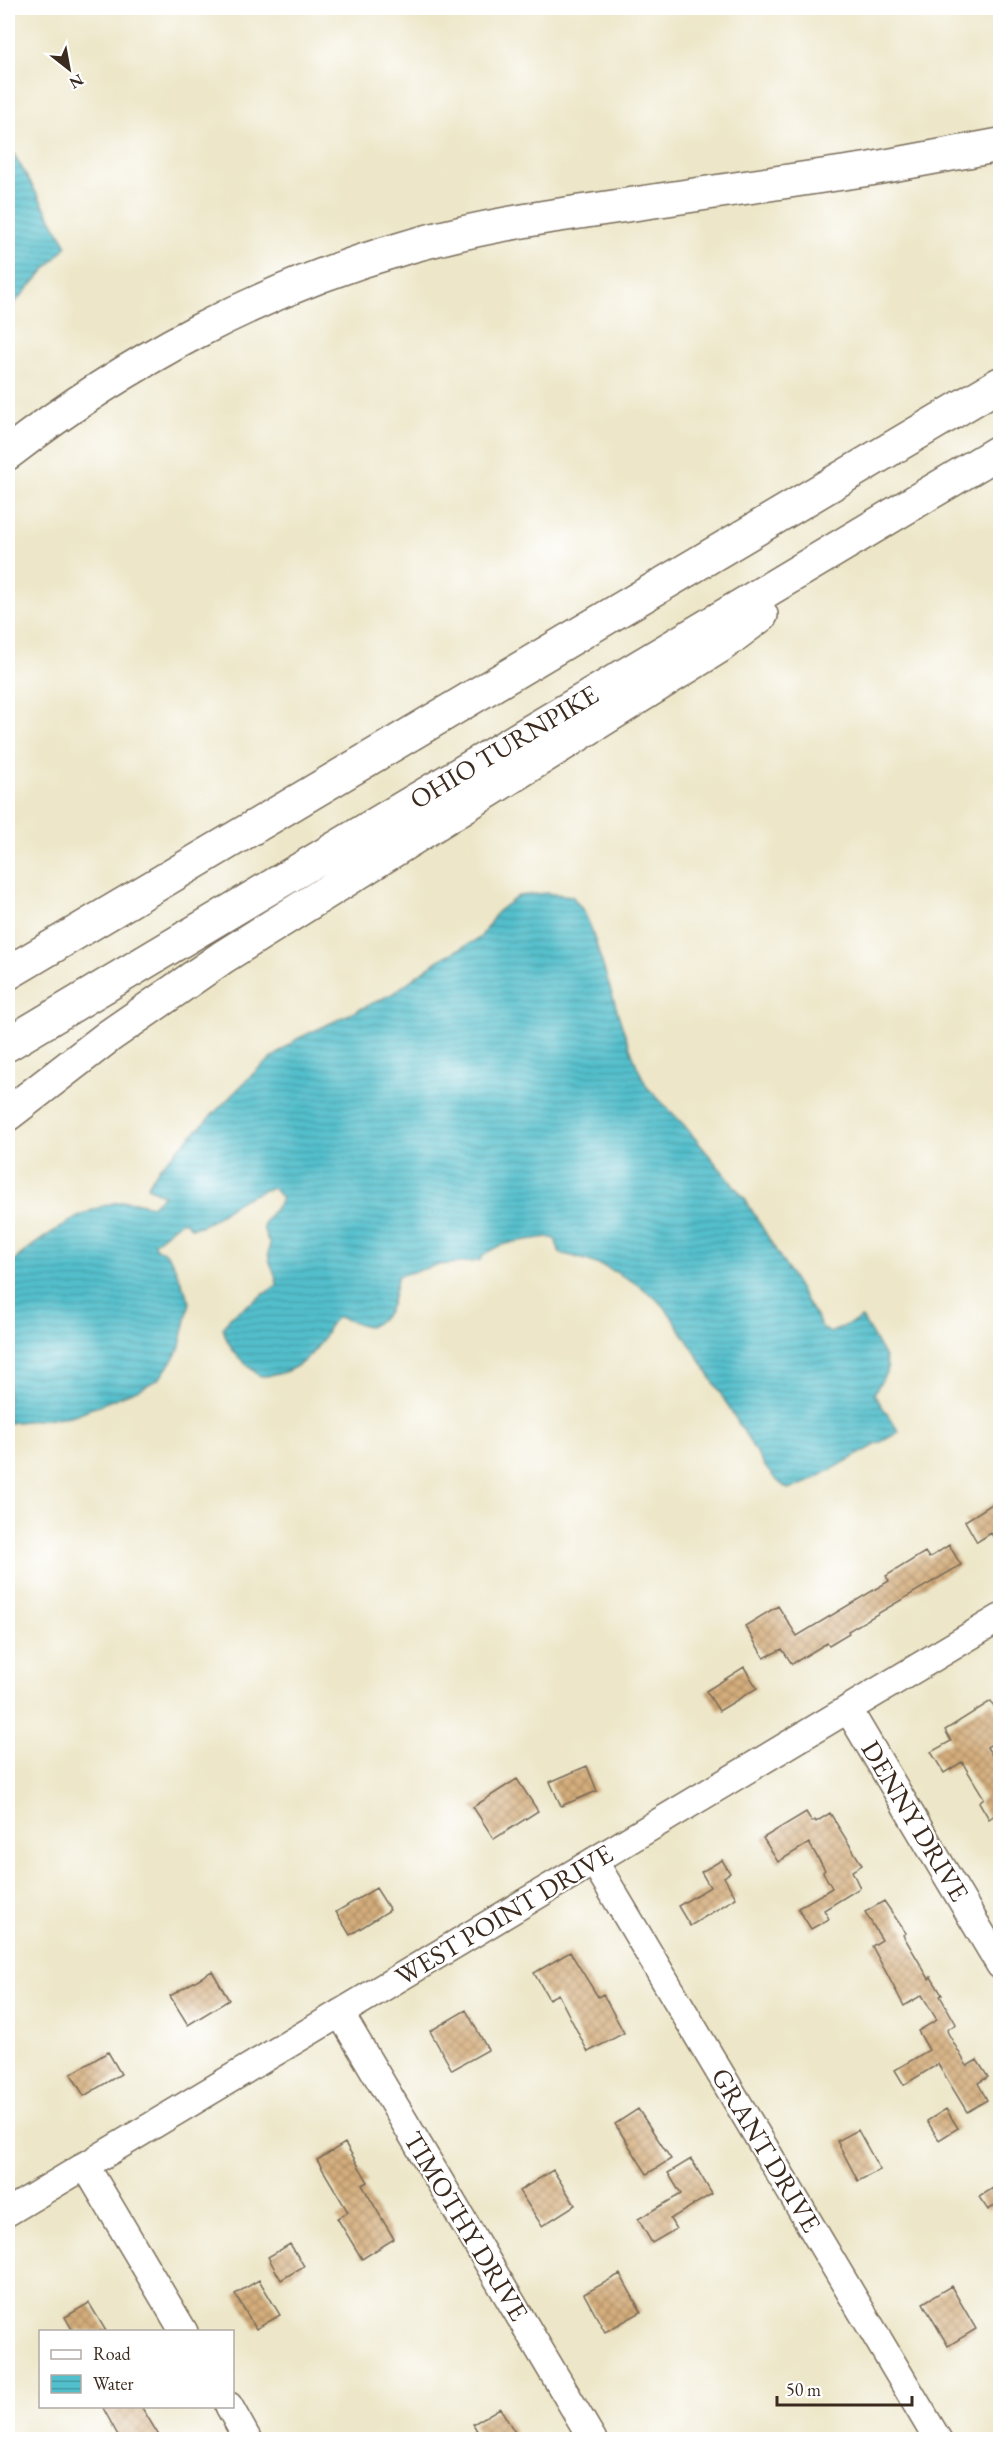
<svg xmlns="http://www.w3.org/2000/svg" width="1008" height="2447" viewBox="0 0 1008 2447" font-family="'EB Garamond',serif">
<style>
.water{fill:url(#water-rules);stroke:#467475;stroke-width:1.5}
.building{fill:url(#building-cross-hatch)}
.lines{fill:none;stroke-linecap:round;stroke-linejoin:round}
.minor-casing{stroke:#796c5a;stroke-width:30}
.highway-casing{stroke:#796c5a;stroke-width:36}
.minor{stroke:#fff;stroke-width:27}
.highway{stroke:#fff;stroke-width:33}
.labels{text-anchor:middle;stroke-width:4.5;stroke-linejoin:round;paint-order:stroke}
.street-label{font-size:27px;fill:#3b2a1e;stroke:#fff}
</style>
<defs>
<pattern id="water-rules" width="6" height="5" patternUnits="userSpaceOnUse" patternTransform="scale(1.5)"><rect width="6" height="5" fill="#52bfcc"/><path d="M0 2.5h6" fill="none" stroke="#459ba5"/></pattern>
<pattern id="building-cross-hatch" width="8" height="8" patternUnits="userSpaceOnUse" patternTransform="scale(1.5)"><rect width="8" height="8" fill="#d4ad7c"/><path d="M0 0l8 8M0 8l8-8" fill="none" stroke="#ad8d65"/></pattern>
</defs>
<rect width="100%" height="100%" fill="#fff"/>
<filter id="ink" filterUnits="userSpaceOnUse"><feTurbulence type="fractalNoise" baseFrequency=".0167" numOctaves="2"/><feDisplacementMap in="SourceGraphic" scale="12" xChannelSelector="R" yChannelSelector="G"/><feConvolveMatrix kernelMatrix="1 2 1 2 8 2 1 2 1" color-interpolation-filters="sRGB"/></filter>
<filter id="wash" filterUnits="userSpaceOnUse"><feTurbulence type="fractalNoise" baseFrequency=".008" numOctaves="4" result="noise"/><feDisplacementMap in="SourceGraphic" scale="24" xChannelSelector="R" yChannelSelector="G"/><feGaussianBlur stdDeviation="1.35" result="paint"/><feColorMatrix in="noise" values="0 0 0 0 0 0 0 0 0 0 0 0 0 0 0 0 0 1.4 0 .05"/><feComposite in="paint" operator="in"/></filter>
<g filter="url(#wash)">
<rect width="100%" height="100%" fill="#ede6c8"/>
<path class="water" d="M8,144l59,102 -59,64z
M546,893l26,3 12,16 7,16 31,98 15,40 10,21 37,38 61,74 77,128 8,6 32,-15 22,37 4,14 -14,25 25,38 -92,51 -19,6c-21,-13 -32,-37 -44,-57 -21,-33 -39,-66 -61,-98 -6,-8 -11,-19 -18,-26 -26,-29 -68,-47 -105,-55l-5,-14 -8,-2c-23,4 -54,4 -68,24l-41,4 -40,11c-7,25 -3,38 -29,51l-31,-10c-10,7 -10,13 -16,23 -14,22 -35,36 -62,36 -18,-15 -31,-24 -37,-48l7,-11 47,-32c-1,-16 -13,-25 -7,-41 -16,-26 1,-24 12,-46l-9,-10c-14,3 -28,10 -40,17 -17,11 -21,19 -42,23l-5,-6h-6l-26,21 2,6 9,3 8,11 17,39 -11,48 -19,28 -18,10 -70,28 -64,7v-157c25,-23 77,-59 111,-64 12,-2 21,1 32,4l13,-11 -17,-8 11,-18 99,-99 40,-31 95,-45 45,-33 43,-23 17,-26 21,-16z"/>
<g id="blocks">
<path class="building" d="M1000,1499v49l-9,-15 -14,9 -12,-21z
M949,1545l12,20 -113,66 1,2 -20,12 -2,-2 -35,21 -10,-15 -18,9 -19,-32 33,-20 19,30 92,-55 -3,-5 39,-24 4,6z
M744,1667l13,21 -38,23 -13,-20z
M991,1701l9,16v22l-13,8 13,22v56l-5,-10 -6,4 -10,-17 5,-4 -22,-36 -18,11 -13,-21 20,-11 -6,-11z
M587,1766l10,25 -36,15 -11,-24z
M517,1779l21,32 -44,28 -21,-32z
M806,1812l6,10 3,-2 1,2 14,-9 32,52 -10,6 8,17 -36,22 5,9 -18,10 -13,-21 34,-20 -9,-16 2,-2 -16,-27 -31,19 -15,-24z
M722,1860l8,13 -6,4 12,21 -46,28 -12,-20 32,-19 -9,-15z
M376,1888l14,22 -40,25 -14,-23z
M884,1901l22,32 -3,2 26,44 2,-2 11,18 -2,1 16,28 -9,6 1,3 19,33 10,-6 11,17 -10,6 9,17 -20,12 -29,-48 -34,21 -9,-15 34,-20 -11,-19 19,-11 -15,-25 -18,11 -32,-60 10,-6 -17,-28z
M570,1952l28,45 5,-3 21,39 -36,19 -30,-58 -9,5 -15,-26z
M212,1971l17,29 -41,25 -18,-29z
M466,2010l22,40 -36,20 -22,-39z
M108,2052l13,22 -37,22 -13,-22z
M638,2109l33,50 -24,15 -32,-50z
M946,2109l12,19 -19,12 -12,-19z
M858,2130l22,40 -22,11 -21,-40z
M345,2143l23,39 -6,3 32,54 -32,20 -25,-41 11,-6 -31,-52z
M691,2159l21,35 -42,25 6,10 -24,14 -14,-24 43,-25 -13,-21z
M553,2170l22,35 -33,21 -23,-35z
M993,2188l7,15 -12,7 -9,-13z
M290,2244l14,22 -23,14 -13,-23z
M620,2274l21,38 -36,20 -21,-38z
M259,2280l21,35 -24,14 -21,-35z
M951,2286l25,43 -28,17 -25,-43z
M89,2303l17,28h-33l-8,-14z
M102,2406h39l20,33h-41z
M500,2408l19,31h-37l-9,-15z"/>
</g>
</g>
<g filter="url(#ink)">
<use href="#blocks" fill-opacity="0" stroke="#796c5a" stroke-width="1.5"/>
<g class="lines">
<g class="minor-casing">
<path id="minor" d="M848,1709l152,256
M594,1861l344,579
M340,2013l253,427
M85,2165l99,167
M8,2212l992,-594
M229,2406l19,34"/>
</g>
<g class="highway-casing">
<path id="highway" d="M8,453c118,-91 253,-164 396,-205 47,-14 94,-23 142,-31l324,-48 130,-24
M8,973l992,-589
M8,1044l992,-593
M8,1114l101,-78 114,-79 497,-311 41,-31"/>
</g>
<use href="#minor" class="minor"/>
<use href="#highway" class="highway"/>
</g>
</g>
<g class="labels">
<g class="street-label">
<text transform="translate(504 747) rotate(-31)" y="9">OHIO TURNPIKE</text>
<text transform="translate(915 1821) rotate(59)" y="9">DENNY DRIVE</text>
<text transform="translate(504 1915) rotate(-31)" y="9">WEST POINT DRIVE</text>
<text transform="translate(766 2150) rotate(59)" y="9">GRANT DRIVE</text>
<text transform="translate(466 2226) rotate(59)" y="9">TIMOTHY DRIVE</text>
</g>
</g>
<rect width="1008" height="2447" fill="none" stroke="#fff" stroke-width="30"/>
<rect x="39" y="2330" width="195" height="78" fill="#ffffff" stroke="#b1aaa5" stroke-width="1.5"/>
<rect x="51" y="2350" width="30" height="9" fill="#ffffff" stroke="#b1aaa5" stroke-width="1.5"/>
<text x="93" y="2360" font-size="18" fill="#3b2a1e">Road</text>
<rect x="51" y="2375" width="30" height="18" fill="url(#water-rules)" stroke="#b1aaa5" stroke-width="1.5"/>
<text x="93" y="2390" font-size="18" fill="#3b2a1e">Water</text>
<g transform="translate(69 69) rotate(149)" stroke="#ffffff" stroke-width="4.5" paint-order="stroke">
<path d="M0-4.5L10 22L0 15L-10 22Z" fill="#3b2a1e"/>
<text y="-9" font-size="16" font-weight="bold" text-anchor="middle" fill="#3b2a1e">N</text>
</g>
<path d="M777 2396v9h135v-9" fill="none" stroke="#3b2a1e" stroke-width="3"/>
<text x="786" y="2396" font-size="18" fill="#3b2a1e" stroke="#ffffff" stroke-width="4.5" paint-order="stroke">50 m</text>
</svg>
